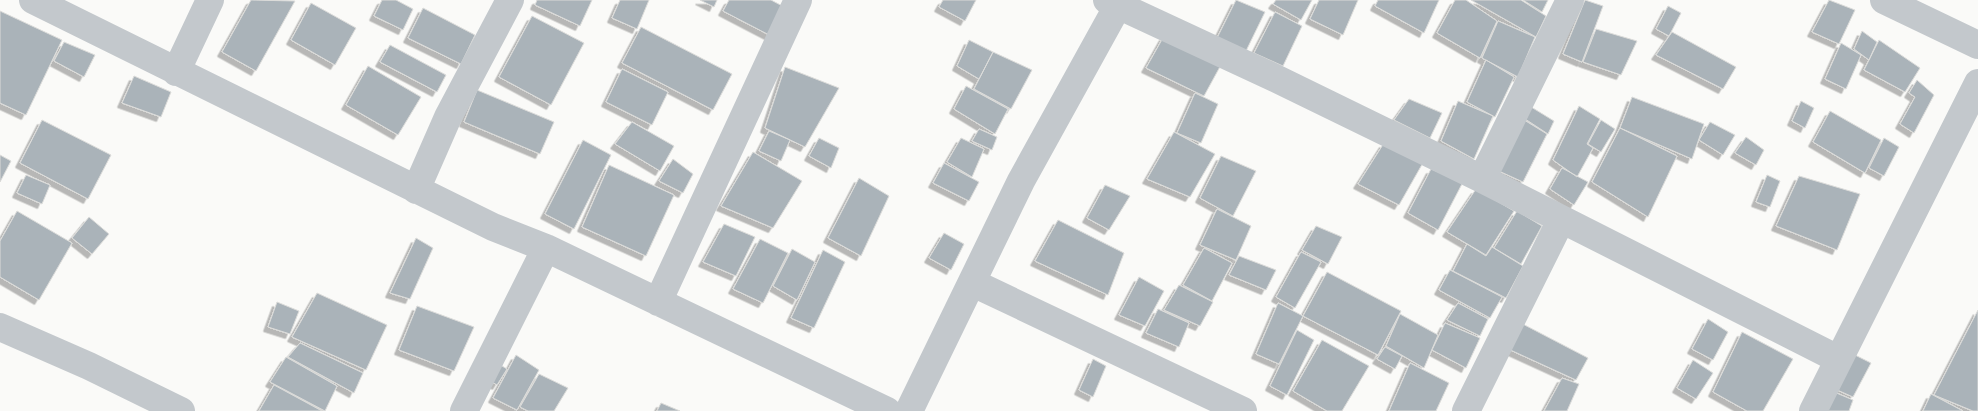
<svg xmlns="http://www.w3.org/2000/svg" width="1978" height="411" viewBox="0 0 1978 411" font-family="Ubuntu,sans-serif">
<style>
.building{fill:#aab3b9;stroke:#dcdcda;filter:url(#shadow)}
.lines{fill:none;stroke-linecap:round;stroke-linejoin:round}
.minor{stroke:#c3c8cc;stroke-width:28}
</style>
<defs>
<filter id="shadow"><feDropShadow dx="-4.5" dy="4.5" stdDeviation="0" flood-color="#0004"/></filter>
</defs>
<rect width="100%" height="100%" fill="#fafaf8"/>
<path class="building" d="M251,0l44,1 -39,70 -34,-19z
M382,0h14l17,9 -10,21 -29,-14z
M537,0h55l-12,26 -45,-21z
M620,0h29l-12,29 -25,-11z
M700,0h17l-3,7z
M729,0h42l19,10 -15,28 -52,-27z
M943,0h33l-11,21 -26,-14z
M1236,0l29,12 -19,39 -29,-13z
M1276,0h36l-11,20 -28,-16z
M1319,0h39l-15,35 -33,-16z
M1378,0h61l-15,33 -49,-27z
M1455,0h11l31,21 -17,37 -43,-25z
M1471,0h50l25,16 -10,21z
M1523,0h25l-6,12z
M1585,0l18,6 -21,56 -19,-8z
M1829,0l26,10 -16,34 -27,-12z
M311,3l45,25 -21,37 -44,-25z
M1668,6l13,7 -12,23 -13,-7z
M423,8l52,27 -14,29 -53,-26z
M0,11l62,29 -36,75 -26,-12z
M1275,12l27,14 -19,40 -29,-13z
M532,16l52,27 -33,62 -52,-28z
M1498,21l37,16 -17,40 -36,-19z
M641,27l91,47 -19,36 -91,-47z
M1596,29l41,12 -16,34 -38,-13z
M1862,31l15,11 -8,18 -15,-11z
M1672,32l64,35 -13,22 -67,-34z
M1164,36l58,27 -18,33 -58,-28z
M969,40l24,12 -14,27 -22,-13z
M1879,40l41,28 -15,24 -41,-22z
M64,42l31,13 -11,22 -30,-16z
M1841,43l20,12 -15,34 -21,-10z
M390,45l56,30 -9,17 -57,-30z
M993,52l39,18 -21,39 -37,-20z
M1486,60l28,17 -19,40 -28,-15z
M368,66l53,31 -23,38 -52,-30z
M785,67l54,21 -34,59 -40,-19z
M622,69l46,23 -16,33 -46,-23z
M134,76l37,16 -10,25 -39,-14z
M1917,80l17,15 -20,38 -14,-9 15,-27 -6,-4z
M966,86l42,23 -13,25 -41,-25z
M477,90l77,32 -14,32 -76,-32z
M1195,93l23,11 -17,39 -24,-10z
M1632,97l72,27 -12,35 -72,-31z
M1409,99l33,14 -12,25 -36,-18z
M1458,101l35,15 -19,43 -33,-18z
M1801,101l13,7 -9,20 -13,-7z
M1523,102l31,19 -6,13 -32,-21z
M1579,106l21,13 -13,25 6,4 -16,29 -24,-17z
M1830,111l51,29 -16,33 -52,-31z
M1516,115l31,19 -24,48 -33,-15z
M42,120l69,35 -23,44 -68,-36z
M1601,120l14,9 -14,23 -13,-8z
M632,122l42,24 -14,25 -45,-27z
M1710,122l25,13 -12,20 -24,-15z
M1620,128l57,28 -29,61 -56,-35z
M979,129l18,8 -5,13 -20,-9z
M769,131l21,9 -9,21 -22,-10z
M1174,132l41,22 -25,43 -43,-18z
M1746,137l18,13 -8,15 -21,-12z
M819,138l20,10 -8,20 -22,-12z
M961,138l23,11 -12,28 -25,-15z
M1884,138l15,9 -15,29 -15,-8z
M583,140l28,15 -37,74 -29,-15z
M1384,143l40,18 -25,44 -41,-21z
M753,152l49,29 -29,47 -52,-22z
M0,155l11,6 -11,21z
M1221,156l35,15 -23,45 -33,-18z
M673,159l20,15 -10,19 -24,-12z
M944,163l35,19 -10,19 -36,-18z
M609,165l65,30 -28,61 -64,-29z
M1562,168l26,14 -14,23 -24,-16z
M1431,169l32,13 -25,48 -30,-17z
M26,175l24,10 -8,19 -25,-11z
M1767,175l13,6 -10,26 -14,-5z
M1799,176l61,18 -23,56 -61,-24z
M859,178l30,18 -28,60 -33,-18z
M1105,185l25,11 -21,34 -22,-12z
M1476,189l38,22 -28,44 -39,-23z
M1217,209l34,17 -15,34 -36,-15z
M17,211l55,32 -33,57 -39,-23v-36z
M1517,211l25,15 -21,38 -27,-16z
M89,217l20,17 -17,20 -20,-16z
M1058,220l66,33 -16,42 -73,-34z
M724,224l31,13 -19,39 -33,-14z
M1316,226l26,11 -14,27 -26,-14z
M944,233l20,11 -13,26 -22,-12z
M416,238l17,10 -23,51 -20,-6z
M760,239l28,14 -25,50 -30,-14z
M1467,244l19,12 6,-9 31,19 -17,32 -53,-27z
M1204,248l28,15 -20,38 -29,-16z
M792,249l23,13 -18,38 -24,-14z
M823,250l22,12 -31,66 -23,-10z
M1301,252l20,10 -26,46 -19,-11z
M1239,256l37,14 -10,20 -37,-15z
M1450,270l52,27 -12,21 -51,-28z
M1327,272l74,39 -23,44 -75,-39z
M1139,277l25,14 -19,35 -26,-11z
M1179,285l34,17 -13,24 -36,-16z
M317,293l70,32 -21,45 -74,-33z
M277,302l22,9 -9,23 -22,-7z
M1278,303l25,13 -24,48 -23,-10z
M1458,303l30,16 -8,17 -33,-16z
M417,306l57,21 -20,44 -55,-21z
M1158,309l31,14 -10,24 -33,-14z
M1978,310v101h-5l-39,-16z
M1400,314l38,21 -14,33 -38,-22z
M1708,319l20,13 -15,28 -21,-11z
M1517,321l71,37 -12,22 -70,-32z
M1445,323l35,15 -14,30 -34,-18z
M1297,330l17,10 -27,55 -17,-9z
M1742,332l51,27 -30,52h-16l-34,-19z
M1322,340l47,26 -27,45h-15l-34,-20z
M300,343l63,30 -9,20 -66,-36z
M1385,347l17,9 -7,13 -18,-10z
M1851,353l20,10 -18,34 -18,-8z
M516,355l23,15 -22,40 -24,-12z
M286,357l51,29 -12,25 -55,-29z
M1093,359l13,7 -13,31 -14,-7z
M1693,360l20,13 -17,26 -19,-11z
M494,361l13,8 -10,16 -13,-8z
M1410,363l39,20 -13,28h-47z
M539,374l29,14 -14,23h-26l-8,-4z
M1562,378l17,6 -12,27h-23z
M274,385l48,26h-63z
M1834,392l19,8 -4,11h-25z
M1931,394l32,17h-40z
M661,403l19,8h-23z"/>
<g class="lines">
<path class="minor" d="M33,0l460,227 53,21 341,163
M1107,0l170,79 205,100 356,180
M1884,0l94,45
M176,72l34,-72
M1482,179l88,-179
M416,190l32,-73 62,-117
M973,283l270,128
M658,302l140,-302
M0,327l89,39 92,45
M464,411l82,-163
M909,411l112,-230 100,-181
M1466,411l95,-191
M1813,411l165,-328"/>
</g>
</svg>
